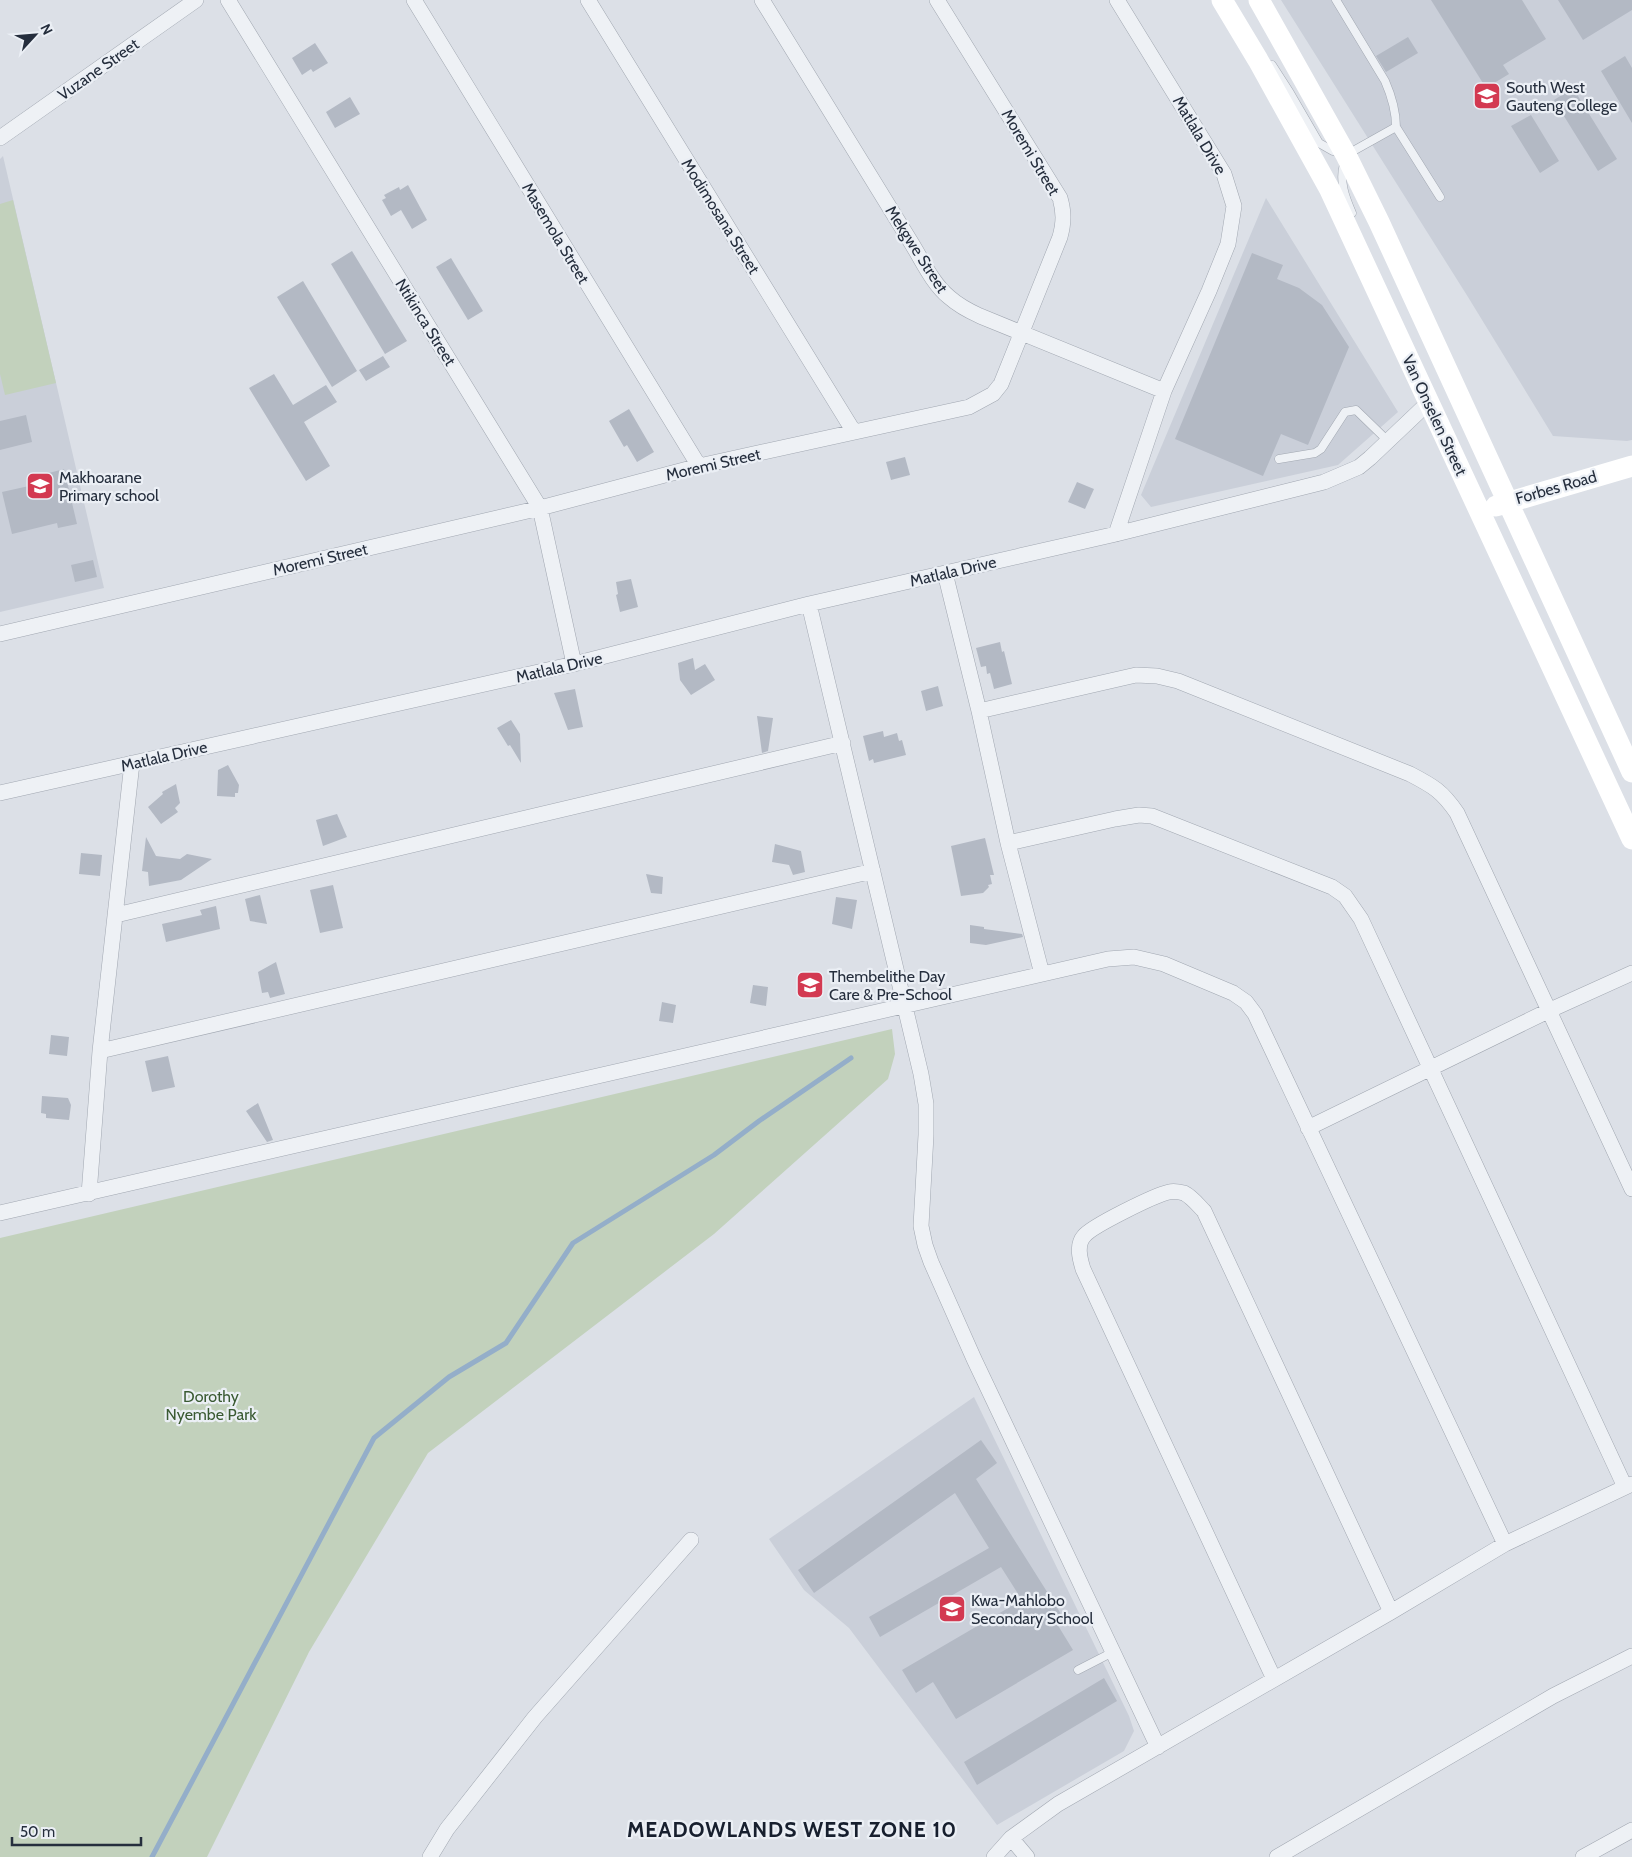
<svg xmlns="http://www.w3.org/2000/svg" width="1632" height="1857" viewBox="0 0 1632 1857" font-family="Cabin,sans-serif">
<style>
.built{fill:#cacfd9}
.green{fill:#c2d1bc}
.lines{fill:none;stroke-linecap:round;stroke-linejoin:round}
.stream{stroke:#94aec9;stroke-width:5}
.building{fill:#b3b9c4}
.lane-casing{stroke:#a1a7b1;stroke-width:9}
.street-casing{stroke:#a1a7b1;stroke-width:16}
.lane{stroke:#eef1f5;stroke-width:8}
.street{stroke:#eef1f5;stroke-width:15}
.secondary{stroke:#fff;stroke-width:21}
.labels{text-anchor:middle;stroke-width:4.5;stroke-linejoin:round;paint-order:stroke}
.street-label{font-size:16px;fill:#252e3d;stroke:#ebeff5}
.poi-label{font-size:16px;fill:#252e3d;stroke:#ebeff5;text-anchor:start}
.park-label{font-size:16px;fill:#3a5a32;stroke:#ebeff5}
.district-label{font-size:21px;font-weight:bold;letter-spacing:1px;fill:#171f2e;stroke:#ebeff5}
</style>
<rect width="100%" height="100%" fill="#dce0e7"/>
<path class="built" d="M1281,0h351v440l-5,1 -74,-5 -85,-139z
M3,156l101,432 -104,24v-453z
M1266,198l132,214 -60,53 -187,42 -10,-12z
M974,1397l155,319 5,15 -10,20 -127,74 -148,-197 -45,-38 -35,-51z"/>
<path class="green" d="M13,200l43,183 -51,12 -5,-21v-170z
M892,1029l3,25 -7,25 -174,155 -286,219 -119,199 -102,205h-207v-619z"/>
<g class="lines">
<path class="stream" d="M152,1857l222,-419 75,-61 57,-34 67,-100 141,-88 45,-34 92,-63"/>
</g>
<path class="building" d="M1431,0h91l24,39 -43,26 6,9 -23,14z
M1558,0h74v10l-49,30z
M1408,37l10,16 -32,19 -10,-16z
M315,43l13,20 -15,9 -2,-3 -9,6 -10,-17z
M1625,56l7,12v55l-31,-52z
M1573,88l44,71 -19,12 -44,-71z
M350,97l10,17 -25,14 -9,-16z
M1531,115l28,46 -19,12 -29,-47z
M408,185l19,35 -15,9 -11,-19 -10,6 -9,-16 4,-2 -2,-3 15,-8 1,3z
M352,251l55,90 -22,13 -54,-90z
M1252,253l31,12 -6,14 22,9 23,17 27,42 -41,98 -27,-11 -18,42 -88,-37z
M451,258l32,53 -15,9 -32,-53z
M303,281l54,90 -25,16 -55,-90z
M383,356l7,11 -24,14 -7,-11z
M274,374l19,31 33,-20 11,17 -33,20 26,44 -24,15 -57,-93z
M629,409l25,43 -17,10 -10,-17 -3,2 -15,-26z
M26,415l6,27 -32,8v-29z
M905,457l5,18 -19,5 -5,-18z
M64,469l13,55 -19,4 -1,-5 -45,11 -10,-42 45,-10 -2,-8z
M1077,482l17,7 -9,20 -17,-7z
M93,560l4,17 -22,5 -4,-17z
M631,579l7,28 -18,5 -4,-17 2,-1 -2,-12z
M1000,642l2,10 2,-1 8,33 -18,5 -4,-16 -3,1 -1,-8 -5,1 -5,-19z
M693,658l2,12 10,-6 10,16 -24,15 -11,-15 -2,-17z
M938,686l5,20 -17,5 -5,-20z
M575,689l8,38 -15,3 -14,-37z
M757,716l16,2 -5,33 -6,2z
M511,720l9,14 1,29 -11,-18 -2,1 -11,-18z
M883,731l1,6 13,-4 2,8 3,-1 4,15 -32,8 -1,-4 -4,2 -6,-25z
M228,765l11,20 -1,8h-3v4l-18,-1 1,-26z
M176,784l4,19 -5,5 3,4 -17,12 -13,-17 15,-13 -1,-2z
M337,814l10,23 -24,9 -7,-26z
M146,837l10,19 24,3 7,-5 25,5 -31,21 -32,6 -1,-14 -6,-1z
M985,838l9,37h-4l2,9 -4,1 1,2 -6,6 -22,3 -10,-50z
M775,844l26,7 4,21 -12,3 -4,-10 -17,-3z
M81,853l21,2 -2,21 -21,-2z
M646,874l17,3 -1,17 -11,-1z
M333,885l10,43 -23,5 -10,-43z
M260,895l7,29 -17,-3 -5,-22z
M836,897l21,3 -5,29 -20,-5z
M216,906l4,23 -54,13 -4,-18 40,-9 -2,-5z
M970,925l14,2v2l38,5 1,3 -37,8 -16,-2z
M276,962l9,32 -15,4 -2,-6 -6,1 -4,-21z
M804,975l11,2 4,18 -18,-2z
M753,985l15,2 -2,19 -16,-3z
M662,1002l14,3 -3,18 -14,-2z
M51,1035l18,2 -2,19 -18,-2z
M168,1056l7,31 -23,5 -7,-31z
M42,1096l26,2 3,7 -2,15 -23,-2v-4l-5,-1z
M258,1103l15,37 -6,2 -21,-31z
M981,1440l16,23 -21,16 85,135 -7,5 19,31 -117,69 -23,-37 -17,11 -14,-23 120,-70 -21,-33 -121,70 -11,-20 120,-69 -34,-55 -141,100 -16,-23z
M1104,1678l13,23 -140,84 -13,-23z"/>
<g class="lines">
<g class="lane-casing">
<path id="lane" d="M1336,0l49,81c7,16 11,29 11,46
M1272,65l18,28 29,50 14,8 13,4 50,-28 44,70
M1344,164c-5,17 1,33 8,49
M1279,459l36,-6 6,-4 24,-37 11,-2 32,31
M1078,1670l35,-18"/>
</g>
<g class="street-casing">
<path id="street" d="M228,0l312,508 34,156
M414,0l285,466
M588,0l266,432
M762,0l150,244c11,18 21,40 37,53 9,8 20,14 31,19l184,75
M0,138l196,-138
M1116,534l48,-143 45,-100 19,-47 6,-38 -10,-32 -107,-174
M945,573l34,138 29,132 34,131
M809,604l112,470 5,30v31l-5,91 4,19 6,17 43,97 184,388
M0,634l540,-126 159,-42 270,-59 24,-13 8,-10 59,-147c4,-15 4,-25 0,-39l-123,-198
M979,711l157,-36 21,1 21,5 232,93c23,12 32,17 47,39l175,376
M0,793l574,-129 235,-60 307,-70 208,-52 35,-15 11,-9 58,-55
M1008,843l107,-24 24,-4 13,1 180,71 13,9 16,23 264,568
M116,915l727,-172
M100,1051l773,-180
M1308,1128l240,-117 84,-38
M89,1194l11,-143 32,-288
M0,1213l1108,-254 26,-2 30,7 69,29 13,9 9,12 250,530
M1274,1679l-191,-410c-3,-10 -7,-24 1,-33 8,-10 71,-41 85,-44 4,-1 11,0 15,1 8,4 14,12 20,18l187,401
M1011,1838l16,19
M430,1857l17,-28 88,-112 156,-177
M994,1857l17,-19 47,-34 333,-192 114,-68 127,-60
M1277,1857l276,-161 79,-40
M1583,1857l49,-27"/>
</g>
<use href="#lane" class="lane"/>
<use href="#street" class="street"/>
<path class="secondary" d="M1222,0l36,60 72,130 302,649
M1259,0l87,155 33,67 253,550
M1496,506l136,-40"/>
</g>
<defs>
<g id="university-square" transform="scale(1.4375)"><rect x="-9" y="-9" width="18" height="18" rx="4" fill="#d33951" stroke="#ebeff5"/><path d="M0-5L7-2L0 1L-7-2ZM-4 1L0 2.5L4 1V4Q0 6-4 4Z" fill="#fff"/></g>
<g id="school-square" transform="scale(1.4375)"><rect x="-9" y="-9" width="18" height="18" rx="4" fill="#d33951" stroke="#ebeff5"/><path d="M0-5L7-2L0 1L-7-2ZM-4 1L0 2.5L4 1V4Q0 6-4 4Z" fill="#fff"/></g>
</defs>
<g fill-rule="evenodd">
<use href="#university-square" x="1487" y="96"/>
<use href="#school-square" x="40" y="486"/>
<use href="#school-square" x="810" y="985"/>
<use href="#school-square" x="952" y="1609"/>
</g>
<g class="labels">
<g class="street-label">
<text transform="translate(98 69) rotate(-35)" y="6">Vuzane Street</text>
<text transform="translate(1200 135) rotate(59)" y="6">Matlala Drive</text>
<text transform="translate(1031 152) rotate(59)" y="6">Moremi Street</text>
<text transform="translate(721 216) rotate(58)" y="6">Modimosana Street</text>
<text transform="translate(556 233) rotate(59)" y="6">Masemola Street</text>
<text transform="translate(917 249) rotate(57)" y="6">Mekgwe Street</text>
<text transform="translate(426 322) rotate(58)" y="6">Ntikinca Street</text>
<text transform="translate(1435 415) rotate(65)" y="6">Van Onselen Street</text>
<text transform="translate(713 464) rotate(-13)" y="6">Moremi Street</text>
<text transform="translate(1556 487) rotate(-16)" y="6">Forbes Road</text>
<text transform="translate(320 559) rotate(-13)" y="6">Moremi Street</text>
<text transform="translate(953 571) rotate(-13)" y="6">Matlala Drive</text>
<text transform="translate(559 667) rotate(-13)" y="6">Matlala Drive</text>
<text transform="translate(164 756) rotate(-13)" y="6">Matlala Drive</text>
</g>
<g class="poi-label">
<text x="1506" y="93">South West<tspan x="1506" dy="18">Gauteng College</tspan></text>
<text x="59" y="483">Makhoarane<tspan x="59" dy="18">Primary school</tspan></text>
<text x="829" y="982">Thembelithe Day<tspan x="829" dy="18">Care &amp; Pre-School</tspan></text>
<text x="971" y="1606">Kwa-Mahlobo<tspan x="971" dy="18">Secondary School</tspan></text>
</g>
<g class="park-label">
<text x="211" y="1402">Dorothy<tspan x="211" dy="18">Nyembe Park</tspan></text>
</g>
<g class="district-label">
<text x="792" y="1837">MEADOWLANDS WEST ZONE 10</text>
</g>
</g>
<g transform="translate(35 35) rotate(64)" stroke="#ebeff5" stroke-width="4" paint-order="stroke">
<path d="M0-4L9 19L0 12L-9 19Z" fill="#252e3d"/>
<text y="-8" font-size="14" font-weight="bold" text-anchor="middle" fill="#252e3d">N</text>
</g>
<path d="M12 1837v8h129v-8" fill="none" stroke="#252e3d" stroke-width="2.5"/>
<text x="20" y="1837" font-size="15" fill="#252e3d" stroke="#ebeff5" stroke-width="4" paint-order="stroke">50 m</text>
</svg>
